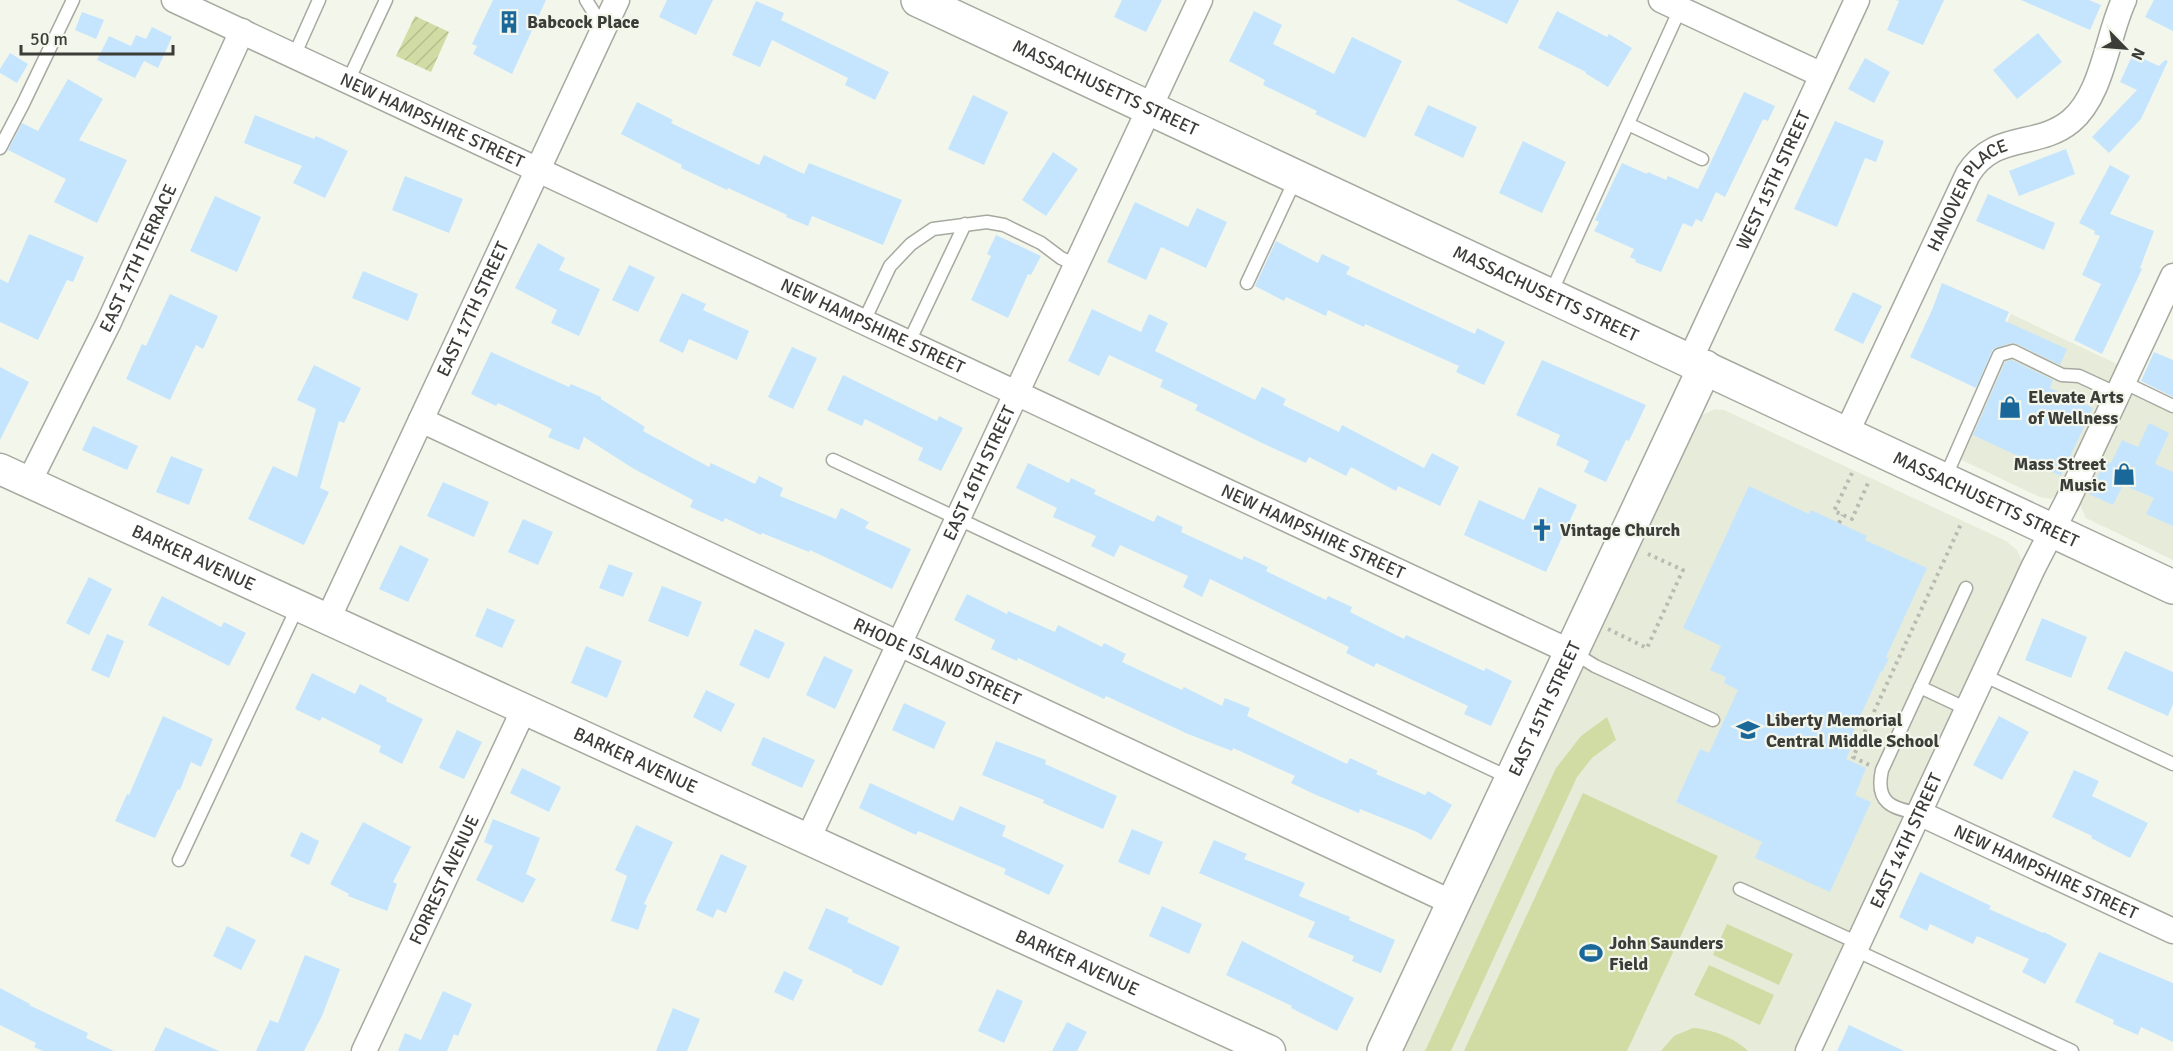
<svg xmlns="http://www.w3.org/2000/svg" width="2173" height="1051" viewBox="0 0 2173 1051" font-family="Signika,sans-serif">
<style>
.built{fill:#e7ebd9}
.garden{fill:url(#garden-furrows)}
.pitch{fill:#d0dca4}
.building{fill:#c5e5ff}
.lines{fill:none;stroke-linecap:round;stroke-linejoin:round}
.service-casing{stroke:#a6a99f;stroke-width:15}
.minor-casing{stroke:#a6a99f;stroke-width:27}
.tertiary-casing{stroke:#a6a99f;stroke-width:33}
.secondary-casing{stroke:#a6a99f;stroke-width:36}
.path{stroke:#b9bbb2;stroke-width:4;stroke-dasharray:3 4.5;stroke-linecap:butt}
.service{stroke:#fff;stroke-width:12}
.minor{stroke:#fff;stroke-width:24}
.tertiary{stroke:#fff;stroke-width:30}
.secondary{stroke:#fff;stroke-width:33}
.labels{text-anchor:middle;stroke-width:4.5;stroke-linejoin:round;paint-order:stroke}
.poi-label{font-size:18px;font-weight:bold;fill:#3c3d39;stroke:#f3f6eb;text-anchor:start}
.street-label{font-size:18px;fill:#3c3d39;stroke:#f3f6eb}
</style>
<defs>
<pattern id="garden-furrows" width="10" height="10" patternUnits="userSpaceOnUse" patternTransform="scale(1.5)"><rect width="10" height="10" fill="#d0dca4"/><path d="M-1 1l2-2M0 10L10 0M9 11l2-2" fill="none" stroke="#b4be8e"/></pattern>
</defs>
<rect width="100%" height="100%" fill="#f3f6eb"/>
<path class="built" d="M2011,314l108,51 -60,128 -8,6 -11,-2 -91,-43 18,-39 11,-31z
M2130,394l43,19v147l-81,-39 -6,-3 -5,-11v-6z
M1715,409l9,1 282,131 11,9 5,11 -1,6 -224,484h-398l301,-635z"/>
<path class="garden" d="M415,16l34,16 -18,40 -35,-16z"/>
<path class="pitch" d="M1607,717l9,23 -24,18 -15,19 -126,274h-26l131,-283 25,-32z
M1583,793l135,63 -91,195h-163z
M1727,924l66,30 -14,31 -66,-30z
M1709,965l65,30 -14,30 -66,-30z
M1693,1028c18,1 42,10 55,23h-87l13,-15z"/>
<path class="building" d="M493,0h53l-34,74 -39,-20 4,-8 -5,-2z
M667,0h46l-17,35 -37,-18z
M1122,0h40l-16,32 -32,-15z
M1456,0h63l-12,24z
M1896,0h48l-21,45 -36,-15 12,-29z
M2021,0h68l12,5 -11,25z
M2154,0h19v31l-28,-14z
M756,1l28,12 -3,7 108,52 -14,28 -30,-15 3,-7 -76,-38 -12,27 -28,-12z
M1254,11l28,14 -9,19 61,30 18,-37 50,24 -37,77 -50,-24 2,-3 -54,-26 2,-5 -36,-19z
M1557,11l50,26 2,-3 23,14 -24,39 -23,-14 1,-1 -48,-24z
M82,12l22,8 -8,19 -21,-9z
M152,27l20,10 -14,31 -14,-7 -9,17 -38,-18 12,-24 22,10 5,-11 10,4z
M2038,33l24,29 -45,37 -24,-29z
M10,53l18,11 -11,19 -17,-10v-4z
M2133,54l26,12 6,-6 3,1 -27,58 -32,34 -17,-16 45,-47 -17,-8z
M1865,58l25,14 -16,31 -26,-14z
M68,79l35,20 -24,41 48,20 -30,63 -43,-21 12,-23 -58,-29 14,-27 16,8z
M1744,92l31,14 -7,15 -5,-2 -38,78 -9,-5 -14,30 -6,-3 -4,8 -9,-4 -22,49 -26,-10 1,-2 -6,-3 4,-8 -40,-18 5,-9 -4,-2 27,-57 25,11 1,-2 18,8 2,-4 30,13z
M973,95l35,17 -24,53 -36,-16z
M637,102l36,18 -2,3 88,42 5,-10 40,19 5,-11 93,37 -19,45 -71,-29 -4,10 -22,-9 1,-2 -59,-27 -1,2 -46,-22 1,-3 -61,-31z
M1428,105l49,22 -14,31 -49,-23z
M255,115l59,24 2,-3 32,15 -23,47 -32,-15 9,-17 -58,-23z
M1835,121l49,20 -8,21 -11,-4 -28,69 -43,-18z
M1523,141l43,21 -24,51 -43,-20z
M2066,149l9,25 -56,22 -10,-25z
M1053,152l25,17 -32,47 -24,-16z
M2110,165l20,11 -20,38 44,17 -14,37 2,1 -40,85 -28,-14 27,-56 -19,-9 18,-39 -6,-2 1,-3 -16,-8z
M405,176l58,23 -14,34 -57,-23z
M1988,194l67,29 -11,27 -68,-29z
M215,196l46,21 -24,55 -47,-21z
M1135,202l53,25 9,-19 30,14 -21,46 -45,-21 -15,33 -39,-18z
M29,234l55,23 -11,25 -6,-2 -29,60 -38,-18v-43l8,4z
M996,235l45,21 -10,19 -3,-1 -20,44 -37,-18 20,-44 -4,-2z
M1276,241l42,22 4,-9 28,13 -4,7 129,60 2,-6 28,14 -21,43 -28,-13 3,-6 -94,-42 -1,3 -36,-17 -2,6 -40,-19 -2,4 -29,-15z
M538,243l27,15 -6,12 41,19 -21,47 -28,-13 6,-13 -42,-22z
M629,265l26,12 -17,35 -26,-12z
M363,271l55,23 -10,27 -56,-23z
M1942,283l67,29 -4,9 62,28 -7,16 -43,-21 -6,-1 -18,6 -17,39 -66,-31 22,-47z
M1853,292l29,14 -19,38 -29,-14z
M682,293l24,11 -3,6 46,21 -12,29 -48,-21 -6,14 -24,-12z
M170,294l48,22 -15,33 -7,-4 -26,55 -44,-21 16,-35 4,2z
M1092,309l49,23 8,-18 19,9 -13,28 100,49 7,-13 24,12 -3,6 56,27 3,-7 82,43 8,-15 27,14 -19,39 -42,-20 -2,5 -45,-24 -5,9 -37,-19 -3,6 -42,-19 -69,-34 3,-5 -38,-18 3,-7 -54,-25 -10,21 -31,-15z
M792,347l25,11 -24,51 -25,-12z
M491,352l78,35 2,-3 30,13v2l44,28 -2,4 66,36 2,-4 44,21 4,-8 24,12 -3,8 56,23 5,-11 28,14 -4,6 46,21 -19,40 -82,-39 -1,2 -47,-19 -1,2 -36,-17 -2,4 -33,-15 3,-7 -59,-31 -50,-32 -5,13 -31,-13 4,-8 -54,-26 -2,3 -25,-12z
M2154,352l19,8v37l-32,-16z
M1542,360l104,45 -17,36 -3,-1 -20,42 -22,-10 5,-11 -33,-16 4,-10 -44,-20z
M2012,360l41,20 -3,8 43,20 -32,68 -88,-41 32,-73z
M314,365l47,23 -17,35 -5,-2 -19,67 9,4 -25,53 -56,-26 25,-53 24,11 19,-68 -19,-9z
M0,367l29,15 -29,58z
M843,375l94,46 2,-5 24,12 -22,43 -23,-11 5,-12 -58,-29 -3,7 -35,-16z
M2149,423l20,10 -14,31 18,8v54l-27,-12 8,-16 -31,-13 -10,20 -24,-11 16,-33 6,2 11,-23 16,7z
M93,426l45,20 -11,24 -45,-20z
M171,456l32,13 -14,36 -33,-13z
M1028,463l41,20 2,-5 25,12 -2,4 60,28 3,-7 26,12 -2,5 61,28 2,-4 24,11 -2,4 60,29 2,-4 24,11 -2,5 54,27 2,-4 78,36 2,-3 26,13 -21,45 -27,-12 4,-8 -92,-43 -2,4 -28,-14 3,-6 -139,-68 -8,18 -19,-10 5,-11 -68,-31 -6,12 -23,-11 5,-10 -43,-19 4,-9 -41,-20z
M443,482l46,20 -15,35 -47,-21z
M1749,486l60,28 2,-4 56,26 -2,4 62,28 -41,89 3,1 -7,14 -1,-1 -28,61 4,2 -11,25 20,9 -11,27 16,7 -41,90 -75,-34 7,-16 -86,-40 24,-53 9,4 29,-63 -14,-7 2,-6 -16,-7 11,-24 -38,-18z
M1539,487l38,18 -31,67 -82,-37 15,-35 45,20z
M523,519l30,13 -15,33 -30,-13z
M400,545l29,14 -21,43 -29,-13z
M609,564l24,9 -10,24 -24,-9z
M89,577l23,12 -23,46 -23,-12z
M662,586l40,16 -14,35 -40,-16z
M967,594l40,20 1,-3 47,21 3,-7 44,22 2,-4 22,11 -4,8 60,28 2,-3 38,19 3,-8 25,10 -3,8 100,48 3,-6 28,13 -2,3 49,21 3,-4 24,14 -21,35 -14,-8 -57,-23 -1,4 -45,-19 -23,-11 4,-7 -62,-28 -1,3 -44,-17 -82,-38 -2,3 -86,-41 -1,3 -26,-12 4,-9 -41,-20z
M162,596l59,31 3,-5 22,11 -17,33 -81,-41z
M487,608l28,12 -13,28 -27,-12z
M2042,618l45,19 -16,41 -46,-18z
M755,629l30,14 -16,36 -30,-14z
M107,634l17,7 -15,37 -18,-8z
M586,646l36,15 -15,37 -36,-15z
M2125,651l48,21v32l-5,12 -61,-27z
M824,656l29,14 -18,39 -29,-14z
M312,673l43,21 5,-10 27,14 -1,3 37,18 -21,45 -23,-12 2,-6 -59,-29 -2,4 -25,-12z
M706,690l29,14 -14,28 -28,-15z
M904,703l42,19 -12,27 -42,-19z
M163,716l50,23 -12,28 -10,-5 -11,28 -2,-1 -23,49 -40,-17 12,-27 2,1z
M1999,716l30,16 -27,48 -29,-15z
M457,730l25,12 -18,37 -25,-11z
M763,737l52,23 -13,28 -51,-23z
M996,741l50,19 -1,4 72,32 -14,33 -60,-26 1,-3 -62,-25z
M522,768l39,19 -12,25 -39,-19z
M2074,770l25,11 -7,15 56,27 -18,35 -39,-20 1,-2 -40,-19z
M870,783l83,38 7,-15 46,20 -4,10 62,29 -15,30 -45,-21 2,-5 -88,-38 -2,4 -57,-27z
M493,819l47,19 -14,36 10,5 -13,24 -47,-23 17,-34 -9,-4z
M363,822l48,25 -18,35 4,2 -10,27 -39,-15 1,-2 -19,-10z
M636,825l37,17 -29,62 3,1 -9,25 -27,-9 16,-45 -12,-6z
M1132,829l31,13 -14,33 -31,-13z
M301,832l18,9 -10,24 -19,-9z
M1214,840l33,14 -3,5 61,24 -6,13 51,21 -1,3 46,20 -14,33 -29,-12 2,-5 -46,-19 7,-15 -116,-49z
M721,854l26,12 -21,47 -9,-4 -4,9 -17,-8z
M1920,872l71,34 -2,3 54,24 1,-1 23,12 -22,40 -23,-12 7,-13 -52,-23 -4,8 -43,-20 -3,7 -28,-14z
M1162,906l40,18 -13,30 -40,-18z
M826,908l23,10 -2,4 53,25 -18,39 -30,-14 1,-2 -45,-21z
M227,926l29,14 -15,30 -28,-14z
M1242,941l112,57 -17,33 -46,-23 1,-2 -66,-31z
M2099,952l74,31v59l-32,-15 -3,8 -25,-11 1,-4 -39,-18z
M305,955l35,14 -18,47 -18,35h-48l14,-31 8,3z
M784,971l19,9 -10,21 -19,-9z
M0,988l30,16 -1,1 59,28 -2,5 28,13h-71l-9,-4 2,-4 -36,-18z
M997,989l26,12 -19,42 -26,-12z
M443,991l29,13 -14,32 -4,-2 -7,17h-49l7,-18 16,7z
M673,1008l27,11 -13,32h-31z
M1067,1022l20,10 -10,19h-25z
M1849,1025l55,26h-67z
M165,1027l54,24h-65z"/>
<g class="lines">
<g class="service-casing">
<path id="service" d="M586,0l18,29
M294,56l25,-56
M348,81l38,-81
M1628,124l74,35
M0,148l23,-44 50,-104
M1247,283l49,-105
M1550,295l130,-286
M864,321l26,-55 21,-22 22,-15 54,-7 17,3 37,18 20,15 15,7
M909,342l56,-118
M2123,382l50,24
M833,460l677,318
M1945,478l54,-123 14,-4 49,24 17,1 39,18
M1574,653l21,13 118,54
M1983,675l190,89
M1920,687l47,22
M1919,813c-28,-4 -44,-11 -37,-43l84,-182
M179,860l119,-254
M1740,889l118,54
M1855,950l217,101"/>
</g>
<g class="minor-casing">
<g id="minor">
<path id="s1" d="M174,0l1397,652"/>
<path d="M1661,0l161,75"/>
<path id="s2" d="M1690,360l167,-360"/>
<path id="s3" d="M421,420l1032,483"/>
<path id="s4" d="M1846,434l122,-260c27,-43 69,-25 103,-53 32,-27 36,-85 53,-121"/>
<path id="s5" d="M29,482l80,-160 133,-291"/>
<path id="s6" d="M328,619l289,-619"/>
<path id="s7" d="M1919,813l254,118"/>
<path id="s8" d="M808,839l392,-839"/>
<path id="s9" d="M364,1051l160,-342"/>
<path id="s10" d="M1808,1051l225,-483 35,-68 105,-224"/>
</g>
</g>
<g class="tertiary-casing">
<g id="tertiary">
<path id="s11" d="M0,469l1270,582"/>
</g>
</g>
<g class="secondary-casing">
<g id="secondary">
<path id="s12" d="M918,0l1255,587"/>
<path id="s13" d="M1384,1051l321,-684"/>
</g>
</g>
<path class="path" d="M1852,473l-18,38 18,8 17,-38
M1839,523l4,-8
M1608,629l39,19 36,-78 -35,-16
M1869,765l-16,-8 108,-233"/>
<use href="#service" class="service"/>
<use href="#minor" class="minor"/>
<use href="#tertiary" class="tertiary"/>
<use href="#secondary" class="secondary"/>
</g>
<defs>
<g id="building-bare" transform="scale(1.8)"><path d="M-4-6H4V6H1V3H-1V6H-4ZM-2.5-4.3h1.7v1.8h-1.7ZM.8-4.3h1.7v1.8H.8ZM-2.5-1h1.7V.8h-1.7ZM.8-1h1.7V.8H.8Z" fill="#1a6799" stroke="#f3f6eb" stroke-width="2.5" paint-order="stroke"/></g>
<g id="shop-bare" transform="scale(1.8)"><path d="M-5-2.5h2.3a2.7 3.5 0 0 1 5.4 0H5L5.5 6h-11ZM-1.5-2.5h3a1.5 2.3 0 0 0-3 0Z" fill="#1a6799" stroke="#f3f6eb" stroke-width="2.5" paint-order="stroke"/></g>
<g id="church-bare" transform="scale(1.8)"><path d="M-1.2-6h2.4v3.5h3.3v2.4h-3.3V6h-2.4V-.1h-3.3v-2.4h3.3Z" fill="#1a6799" stroke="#f3f6eb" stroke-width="2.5" paint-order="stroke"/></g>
<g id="school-bare" transform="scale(1.8)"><path d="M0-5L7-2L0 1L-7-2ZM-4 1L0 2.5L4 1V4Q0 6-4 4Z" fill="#1a6799" stroke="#f3f6eb" stroke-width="2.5" paint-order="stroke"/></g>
<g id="stadium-bare" transform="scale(1.8)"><path d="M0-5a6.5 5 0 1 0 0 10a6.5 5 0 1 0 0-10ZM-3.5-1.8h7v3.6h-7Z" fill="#1a6799" stroke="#f3f6eb" stroke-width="2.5" paint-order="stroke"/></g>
</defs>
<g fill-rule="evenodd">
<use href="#building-bare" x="509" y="22"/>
<use href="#shop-bare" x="2010" y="407"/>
<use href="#shop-bare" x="2124" y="474"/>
<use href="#church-bare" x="1542" y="530"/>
<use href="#school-bare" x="1748" y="730"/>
<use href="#stadium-bare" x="1591" y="953"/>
</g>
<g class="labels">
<g class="poi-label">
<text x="527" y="28">Babcock Place</text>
<text x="2028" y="403">Elevate Arts<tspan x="2028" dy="21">of Wellness</tspan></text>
<text x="2106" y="470" text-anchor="end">Mass Street<tspan x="2106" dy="21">Music</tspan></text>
<text x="1560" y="536">Vintage Church</text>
<text x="1766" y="726">Liberty Memorial<tspan x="1766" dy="21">Central Middle School</tspan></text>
<text x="1609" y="949">John Saunders<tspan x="1609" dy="21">Field</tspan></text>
</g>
<g class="street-label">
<text dy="6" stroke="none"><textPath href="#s12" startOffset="207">MASSACHUSETTS STREET</textPath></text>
<text dy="6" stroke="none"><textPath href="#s1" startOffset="285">NEW HAMPSHIRE STREET</textPath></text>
<text dy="6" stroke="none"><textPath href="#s2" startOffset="198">WEST 15TH STREET</textPath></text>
<text dy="6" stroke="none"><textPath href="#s4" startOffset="270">HANOVER PLACE</textPath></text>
<text dy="6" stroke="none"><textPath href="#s5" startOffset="249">EAST 17TH TERRACE</textPath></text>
<text dy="6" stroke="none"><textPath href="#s12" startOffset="693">MASSACHUSETTS STREET</textPath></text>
<text dy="6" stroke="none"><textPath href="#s6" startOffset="342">EAST 17TH STREET</textPath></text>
<text dy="6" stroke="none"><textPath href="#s1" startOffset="771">NEW HAMPSHIRE STREET</textPath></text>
<text dy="6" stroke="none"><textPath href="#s8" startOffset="404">EAST 16TH STREET</textPath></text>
<text dy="6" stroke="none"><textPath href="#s12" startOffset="1179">MASSACHUSETTS STREET</textPath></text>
<text dy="6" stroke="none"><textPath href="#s1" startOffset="1257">NEW HAMPSHIRE STREET</textPath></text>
<text dy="6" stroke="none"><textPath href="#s11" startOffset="213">BARKER AVENUE</textPath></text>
<text dy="6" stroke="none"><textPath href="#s3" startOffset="570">RHODE ISLAND STREET</textPath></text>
<text dy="6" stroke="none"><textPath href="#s13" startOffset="378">EAST 15TH STREET</textPath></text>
<text dy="6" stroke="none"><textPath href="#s11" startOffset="699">BARKER AVENUE</textPath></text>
<text dy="6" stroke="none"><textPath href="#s10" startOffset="232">EAST 14TH STREET</textPath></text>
<text dy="6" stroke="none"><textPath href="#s7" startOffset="140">NEW HAMPSHIRE STREET</textPath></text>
<text dy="6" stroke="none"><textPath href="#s9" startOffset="189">FORREST AVENUE</textPath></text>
<text dy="6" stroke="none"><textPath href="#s11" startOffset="1185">BARKER AVENUE</textPath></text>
</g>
</g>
<g transform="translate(2125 48) rotate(115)" stroke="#f3f6eb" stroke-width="4.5" paint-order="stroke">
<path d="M0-4.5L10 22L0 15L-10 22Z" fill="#3c3d39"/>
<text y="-9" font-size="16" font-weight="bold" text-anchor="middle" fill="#3c3d39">N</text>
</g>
<path d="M21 45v9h152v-9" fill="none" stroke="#3c3d39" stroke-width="3"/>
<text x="30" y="45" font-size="18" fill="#3c3d39" stroke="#f3f6eb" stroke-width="4.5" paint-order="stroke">50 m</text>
</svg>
